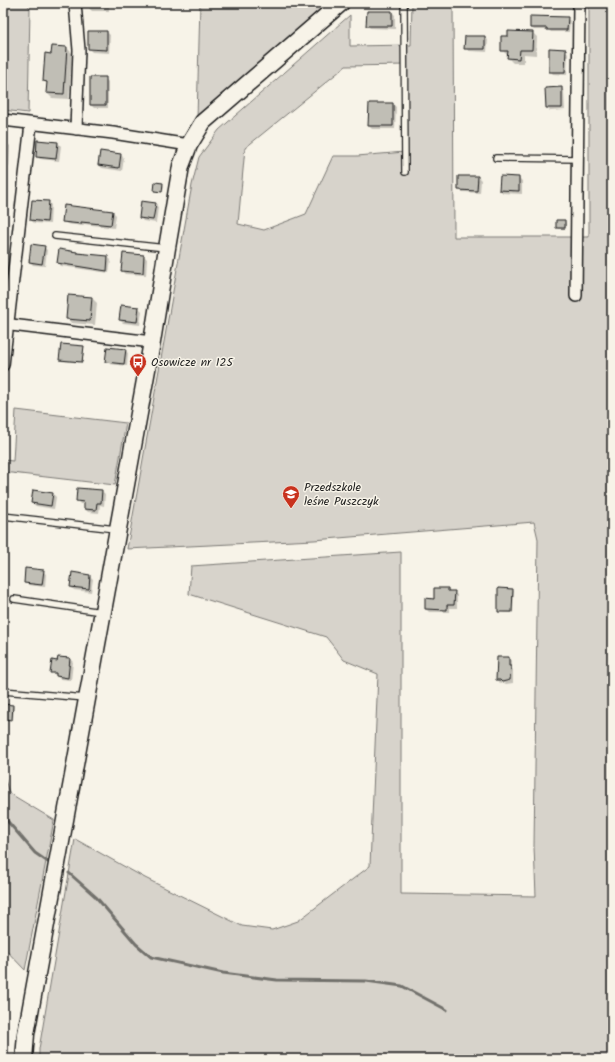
<svg xmlns="http://www.w3.org/2000/svg" width="615" height="1062" viewBox="0 0 615 1062" font-family="Kalam,sans-serif">
<style>
.green{fill:#d7d3cb;stroke:#7a7874;fill-rule:evenodd}
.shadow{fill:#0003}
.lines{fill:none;stroke-linecap:round;stroke-linejoin:round}
.stream{stroke:#72716c;stroke-width:3}
.building{fill:#c0beb5;stroke:#1c1c1c}
.lane-casing{stroke:#1c1c1c;stroke-width:8}
.street-casing{stroke:#1c1c1c;stroke-width:14}
.secondary-casing{stroke:#1c1c1c;stroke-width:19}
.lane{stroke:#f7f3e8;stroke-width:5.5}
.street{stroke:#f7f3e8;stroke-width:11}
.secondary{stroke:#f7f3e8;stroke-width:16}
.labels{text-anchor:middle;stroke-width:3;stroke-linejoin:round;paint-order:stroke}
.poi-label{font-size:12px;fill:#1c1c1c;stroke:#f7f3e8;text-anchor:start}
</style>
<rect width="100%" height="100%" fill="#f7f3e8"/>
<filter id="ink" filterUnits="userSpaceOnUse"><feTurbulence type="fractalNoise" baseFrequency=".025" numOctaves="2"/><feDisplacementMap in="SourceGraphic" scale="8" xChannelSelector="R" yChannelSelector="G"/><feConvolveMatrix kernelMatrix="1 2 1 2 8 2 1 2 1" color-interpolation-filters="sRGB"/></filter>
<g filter="url(#ink)">
<path class="green" d="M3,3h23l4,5 -2,105 -25,-3z
M200,3h129l-132,116z
M412,3h41l1,234h135v-234h23v1056h-573v-10l36,-210 70,39 97,48 30,4 26,-9 72,-55 8,-192 -34,-14 -18,-23 -137,-43 2,-28 210,-14v342l135,2 -2,-49 4,-308 -4,-17 -220,18 -187,9 65,-364 7,-28 20,-27 131,-115v31l61,-1zM405,65v87l-48,4h-24l-27,58 -42,16 -26,-6 7,-76 101,-82z
M16,410l110,13 -11,62 -112,-13v-12l10,1z
M3,773l6,20 45,27 -29,150 -22,-23z"/>
<path class="shadow" d="M39,3h21v3l-20,-1z
M89,3h20v8h-17l-3,-3z
M368,12h24l3,3v14l-25,-1 -3,-3z
M567,18l3,3 -1,11h-18l-2,-2h-15l-3,-3z
M89,32h18l3,3 -1,18 -17,-1 -3,-3z
M532,32l5,5 -1,18 -12,-1v9h-11l-5,-5v-3h-1l-5,-5z
M484,37l4,3 -1,12 -18,-1 -4,-3z
M67,48l5,5 -3,46 -17,-1 -5,-5 1,-9 -4,-3 8,-26z
M565,50l3,3 -1,22 -14,-1 -3,-3z
M105,78l3,4v26h-14l-3,-3z
M561,88l3,3 1,19 -15,1 -3,-3z
M393,104l3,3 -1,22h-23l-3,-3z
M3,139l7,7 -1,20h-6z
M58,143l3,3 -2,15 -19,-2 -3,-3z
M121,155l3,3 -2,13 -20,-3 -3,-3z
M478,177l3,3 -1,13 -18,-1 -3,-3z
M501,177l18,1 3,3v13l-19,-1 -3,-3z
M162,184l2,1 -1,7h-6l-2,-2z
M48,202l3,3 -1,19 -16,-1 -3,-3z
M155,204l3,3 -2,16 -13,-2 -3,-3z
M113,212l3,3 -2,13 -30,-4 -1,2 -16,-2 -3,-3z
M565,221l1,2v6h-8l-1,-2z
M44,247l3,3 -2,16 -12,-1 -3,-3z
M78,254l30,3 3,3 -2,13 -48,-7 -3,-3z
M144,256l3,3 -1,16 -21,-1 -3,-3z
M92,298l5,5 -2,22 -24,-2 -4,-5z
M139,308l3,3 -2,14 -17,-2 -3,-3z
M83,347l1,1 -1,15 -22,-2 -1,-2z
M125,350l3,3 -1,13 -17,-2 -3,-3z
M102,491l3,3 -1,12 -4,-1 -1,8 -11,-1 -3,-3v-5h-5l-3,-4z
M53,494l3,3 -2,12 -18,-3 -4,-3z
M43,571l3,3 -1,13 -17,-2 -3,-3z
M90,576l3,3 -2,13 -17,-2 -3,-3z
M448,589l3,3h3l3,3v13h-7v4h-21l-3,-3z
M512,590l2,1 -1,22 -13,-1 -1,-1z
M498,658h11l3,4v7l1,1v13l-7,1 -2,-1h-4l-3,-3z
M70,659l3,3 -2,18 -11,-1 -8,-7 6,-10z
M3,706h10l1,1 -1,13 -10,-1z"/>
<g class="lines">
<path class="stream" d="M3,816l32,37 13,9
M69,873l27,24 40,47 15,13 72,16 54,7 89,1 36,5 45,24"/>
</g>
<path class="building" d="M367,11h25v15h-26z
M530,16l38,1 -1,13h-20v-2h-17z
M88,31h19v19l-19,-1z
M508,31l25,1 -1,18h-12l-1,9 -12,-1 1,-7h-7v-15h7z
M465,36h20v13h-21z
M52,46l15,1 -3,47 -18,-1 1,-11 -4,-1 2,-28 6,1z
M549,48l17,1 -1,23h-16z
M90,77h16v28h-16z
M562,87v21h-16l-1,-20z
M369,103h24v23h-25z
M37,140l21,2 -2,17 -20,-2z
M100,151l21,3 -2,14 -21,-3z
M458,176h20l-1,15 -19,-1z
M500,176l19,1v14l-20,-1z
M155,182l8,1 -1,9 -8,-1z
M32,200l17,1 -2,21 -17,-2z
M141,201l15,2 -3,17 -14,-2z
M64,205l49,6 -2,14 -30,-3v2l-19,-2z
M556,220h9v8h-9z
M31,244l14,2 -3,18 -13,-2z
M59,249l18,3v1l31,3 -1,15 -50,-8z
M123,253l21,2 -1,18 -22,-2z
M68,295l24,2 -2,24 -24,-2z
M121,305l18,2 -2,15 -18,-2z
M61,344l23,2 -2,16 -23,-2z
M107,347l19,2 -2,15 -19,-2z
M77,488l25,2 -1,13h-4l-1,7 -12,-1v-7l-8,-1z
M33,490l20,3 -2,13 -20,-3z
M25,568l19,2 -2,15 -18,-2z
M72,572l18,3 -1,14 -19,-2z
M434,588h14v3h7l-1,14h-7v5l-22,-1v-11l9,1z
M498,588l15,1 -1,23h-14z
M58,657l12,1 -2,20 -12,-2v-3h-6l2,-13 5,1z
M497,657h12v9h2l-1,14 -8,2 -2,-2h-4z
M4,704l9,1 -1,15 -9,-1v-14h1z"/>
<g class="lines">
<g class="lane-casing">
<path id="lane" d="M404,3l1,169
M496,158l82,1
M55,236l111,12
M3,516l113,13
M14,599l88,13
M3,691l83,7"/>
</g>
<g class="street-casing">
<path id="street" d="M75,3l4,47 -3,79
M3,120l110,13 76,12
M576,296l3,-293
M3,324l149,18
M3,365l28,-241"/>
</g>
<g class="secondary-casing">
<path id="secondary" d="M24,1059l2,-25 126,-692 15,-94 14,-82 8,-21 14,-23 138,-119"/>
</g>
<use href="#lane" class="lane"/>
<use href="#street" class="street"/>
<use href="#secondary" class="secondary"/>
</g>
</g>
<defs>
<g id="bus-pin" transform="scale(0.9)"><path d="M0 17L-7.5 6A9.5 9.5 0 1 1 7.5 6Z" fill="#c8321e" stroke="#f7f3e8"/><path d="M-5-6H5V4H4V6H2V4H-2V6H-4V4H-5ZM-3.5-4V0h7V-4ZM-3.5 1.2v1.5H-2V1.2ZM2 1.2v1.5H3.5V1.2Z" fill="#fff"/></g>
<g id="school-pin" transform="scale(0.9)"><path d="M0 17L-7.5 6A9.5 9.5 0 1 1 7.5 6Z" fill="#c8321e" stroke="#f7f3e8"/><path d="M0-5L7-2L0 1L-7-2ZM-4 1L0 2.5L4 1V4Q0 6-4 4Z" fill="#fff"/></g>
</defs>
<g fill-rule="evenodd">
<use href="#bus-pin" x="138" y="362"/>
<use href="#school-pin" x="291" y="494"/>
</g>
<g class="labels">
<g class="poi-label">
<text x="151" y="366">Osowicze nr 125</text>
<text x="304" y="491">Przedszkole<tspan x="304" dy="14">leśne Puszczyk</tspan></text>
</g>
</g>
<rect width="615" height="1062" fill="none" stroke="#f7f3e8" stroke-width="16"/>
<rect x="8" y="8" width="599" height="1046" fill="none" stroke="#1c1c1c" stroke-width="1.5" filter="url(#ink)"/>
</svg>
